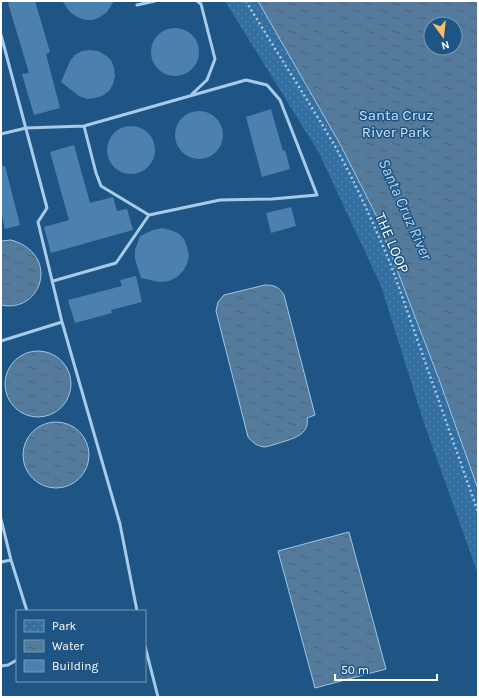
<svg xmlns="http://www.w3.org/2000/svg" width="479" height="698" viewBox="0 0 479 698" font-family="Karla,sans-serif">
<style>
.park{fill:url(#park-dots);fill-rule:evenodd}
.water{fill:url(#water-ripples);stroke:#9ac7eb;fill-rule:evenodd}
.building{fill:#4c81af}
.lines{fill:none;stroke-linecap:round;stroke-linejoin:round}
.path{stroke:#a7cbe9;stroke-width:2.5;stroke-dasharray:2 3;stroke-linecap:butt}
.service{stroke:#a7cbe9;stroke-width:3}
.labels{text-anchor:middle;stroke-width:3;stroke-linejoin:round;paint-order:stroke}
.park-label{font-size:15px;fill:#cbe3f7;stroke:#1f5584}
.street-label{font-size:15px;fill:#fff;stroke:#1f5584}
.water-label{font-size:16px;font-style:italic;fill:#b2d5f1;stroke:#1f5584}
</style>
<defs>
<pattern id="park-dots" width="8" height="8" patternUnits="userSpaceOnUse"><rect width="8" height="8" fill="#336fa1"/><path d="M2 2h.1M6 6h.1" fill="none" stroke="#5285af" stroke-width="1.8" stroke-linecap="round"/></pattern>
<pattern id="water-ripples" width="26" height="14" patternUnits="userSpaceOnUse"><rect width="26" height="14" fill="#547b9c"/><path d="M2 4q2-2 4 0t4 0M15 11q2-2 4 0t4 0" fill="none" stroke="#506474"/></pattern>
</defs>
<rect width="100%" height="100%" fill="#1f5584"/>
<path class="park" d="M225,1h253v573l-54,-151 -43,-137 -62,-133zM431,24h24v24h-24z"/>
<path class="water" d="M258,1h220v488l-38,-107 -64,-167 -36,-71zM431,24h24v24h-24z
M11,240c50,14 31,74 -10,65v-64z
M265,285c10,0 14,2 19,10l31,120 -8,3c3,17 -15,21 -28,25 -4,1 -11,4 -15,4 -7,-1 -12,-5 -16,-10l-32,-126 2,-9 6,-7z
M5 384a33 33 0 1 1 66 0a33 33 0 1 1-66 0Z
M23 455a33 33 0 1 1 66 0a33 33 0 1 1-66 0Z
M349,532l37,137 -71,19 -37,-137z"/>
<path class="building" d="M14,1h21l15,51 -4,2 14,54 -26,7 -12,-41 7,-1 -21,-70z
M62,1h52l-7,11 -7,5 -7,3h-8l-8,-3 -7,-5z
M151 52a24 24 0 1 1 48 0a24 24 0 1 1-48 0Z
M90,50l8,1 7,4 6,5 3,8 1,8 -2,8 -4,7 -7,5 -7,2 -8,1 -8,-3 -18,-14 9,-21 5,-6 7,-4z
M271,109l12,42 2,-1 5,19 -28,8 -16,-60z
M175 135a24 24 0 1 1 48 0a24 24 0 1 1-48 0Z
M107 150a24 24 0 1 1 48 0a24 24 0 1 1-48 0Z
M74,145l16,58 23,-6 4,14 10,-2 6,21 -82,23 -7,-26 25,-7 -19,-68z
M1,166h4l15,59 -15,4 -4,-17z
M291,207l5,19 -25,7 -5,-20z
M162,228l8,2 8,3 6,6 3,8 2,8 -2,9 -4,7 -6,6 -8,4 -9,1 -19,-4 -6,-19v-9l5,-14 13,-6z
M136,276l6,26 -31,8 1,3 -37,10 -7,-23 54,-14 -2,-6z"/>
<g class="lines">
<path class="path" d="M246,1c28,47 58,93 86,140 23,40 41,82 59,124l87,247"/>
<path class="service" d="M137,5l18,-4
M1,35l46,173 -9,14 24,100 -61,19
M192,94l15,-14 8,-21 -14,-55 -4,-3
M1,134l25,-6 58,-2 162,-46 21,5 13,15 37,95 -45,4 -52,1 -71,15 -48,-29 -5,-13 -12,-47
M53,281l63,-18 33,-48
M62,322l58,202 17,87
M1,519l10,41 16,51
M1,562l10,-2
M145,646l13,51
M1,666l7,-1 9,-5"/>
</g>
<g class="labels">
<g class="park-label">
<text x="396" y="120">Santa Cruz<tspan x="396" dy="17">River Park</tspan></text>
</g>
<g class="street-label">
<text transform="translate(392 243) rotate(67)" y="5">THE LOOP</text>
</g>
<g class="water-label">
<text transform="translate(406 209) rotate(66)" y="6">Santa Cruz River</text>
</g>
</g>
<rect width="479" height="698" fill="none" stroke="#ffffff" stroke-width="4"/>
<rect x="16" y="610" width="130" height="72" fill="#1f5584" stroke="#7999b5"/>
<rect x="24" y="620" width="20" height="12" fill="url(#park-dots)" stroke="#7999b5"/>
<text x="52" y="630" font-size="12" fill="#ffffff">Park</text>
<rect x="24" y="640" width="20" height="12" fill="url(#water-ripples)" stroke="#7999b5"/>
<text x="52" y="650" font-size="12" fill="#ffffff">Water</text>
<rect x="24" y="660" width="20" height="12" fill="#4c81af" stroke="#7999b5"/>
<text x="52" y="670" font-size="12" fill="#ffffff">Building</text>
<g transform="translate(443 36) rotate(165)"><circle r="19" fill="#1f5584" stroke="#7999b5"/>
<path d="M0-3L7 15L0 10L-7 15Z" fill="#f7c067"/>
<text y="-6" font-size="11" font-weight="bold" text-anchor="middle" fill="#ffffff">N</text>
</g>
<path d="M335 674v6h102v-6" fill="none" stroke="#ffffff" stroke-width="2"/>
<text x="341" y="674" font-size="12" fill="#ffffff" stroke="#1f5584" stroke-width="3" paint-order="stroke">50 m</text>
</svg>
